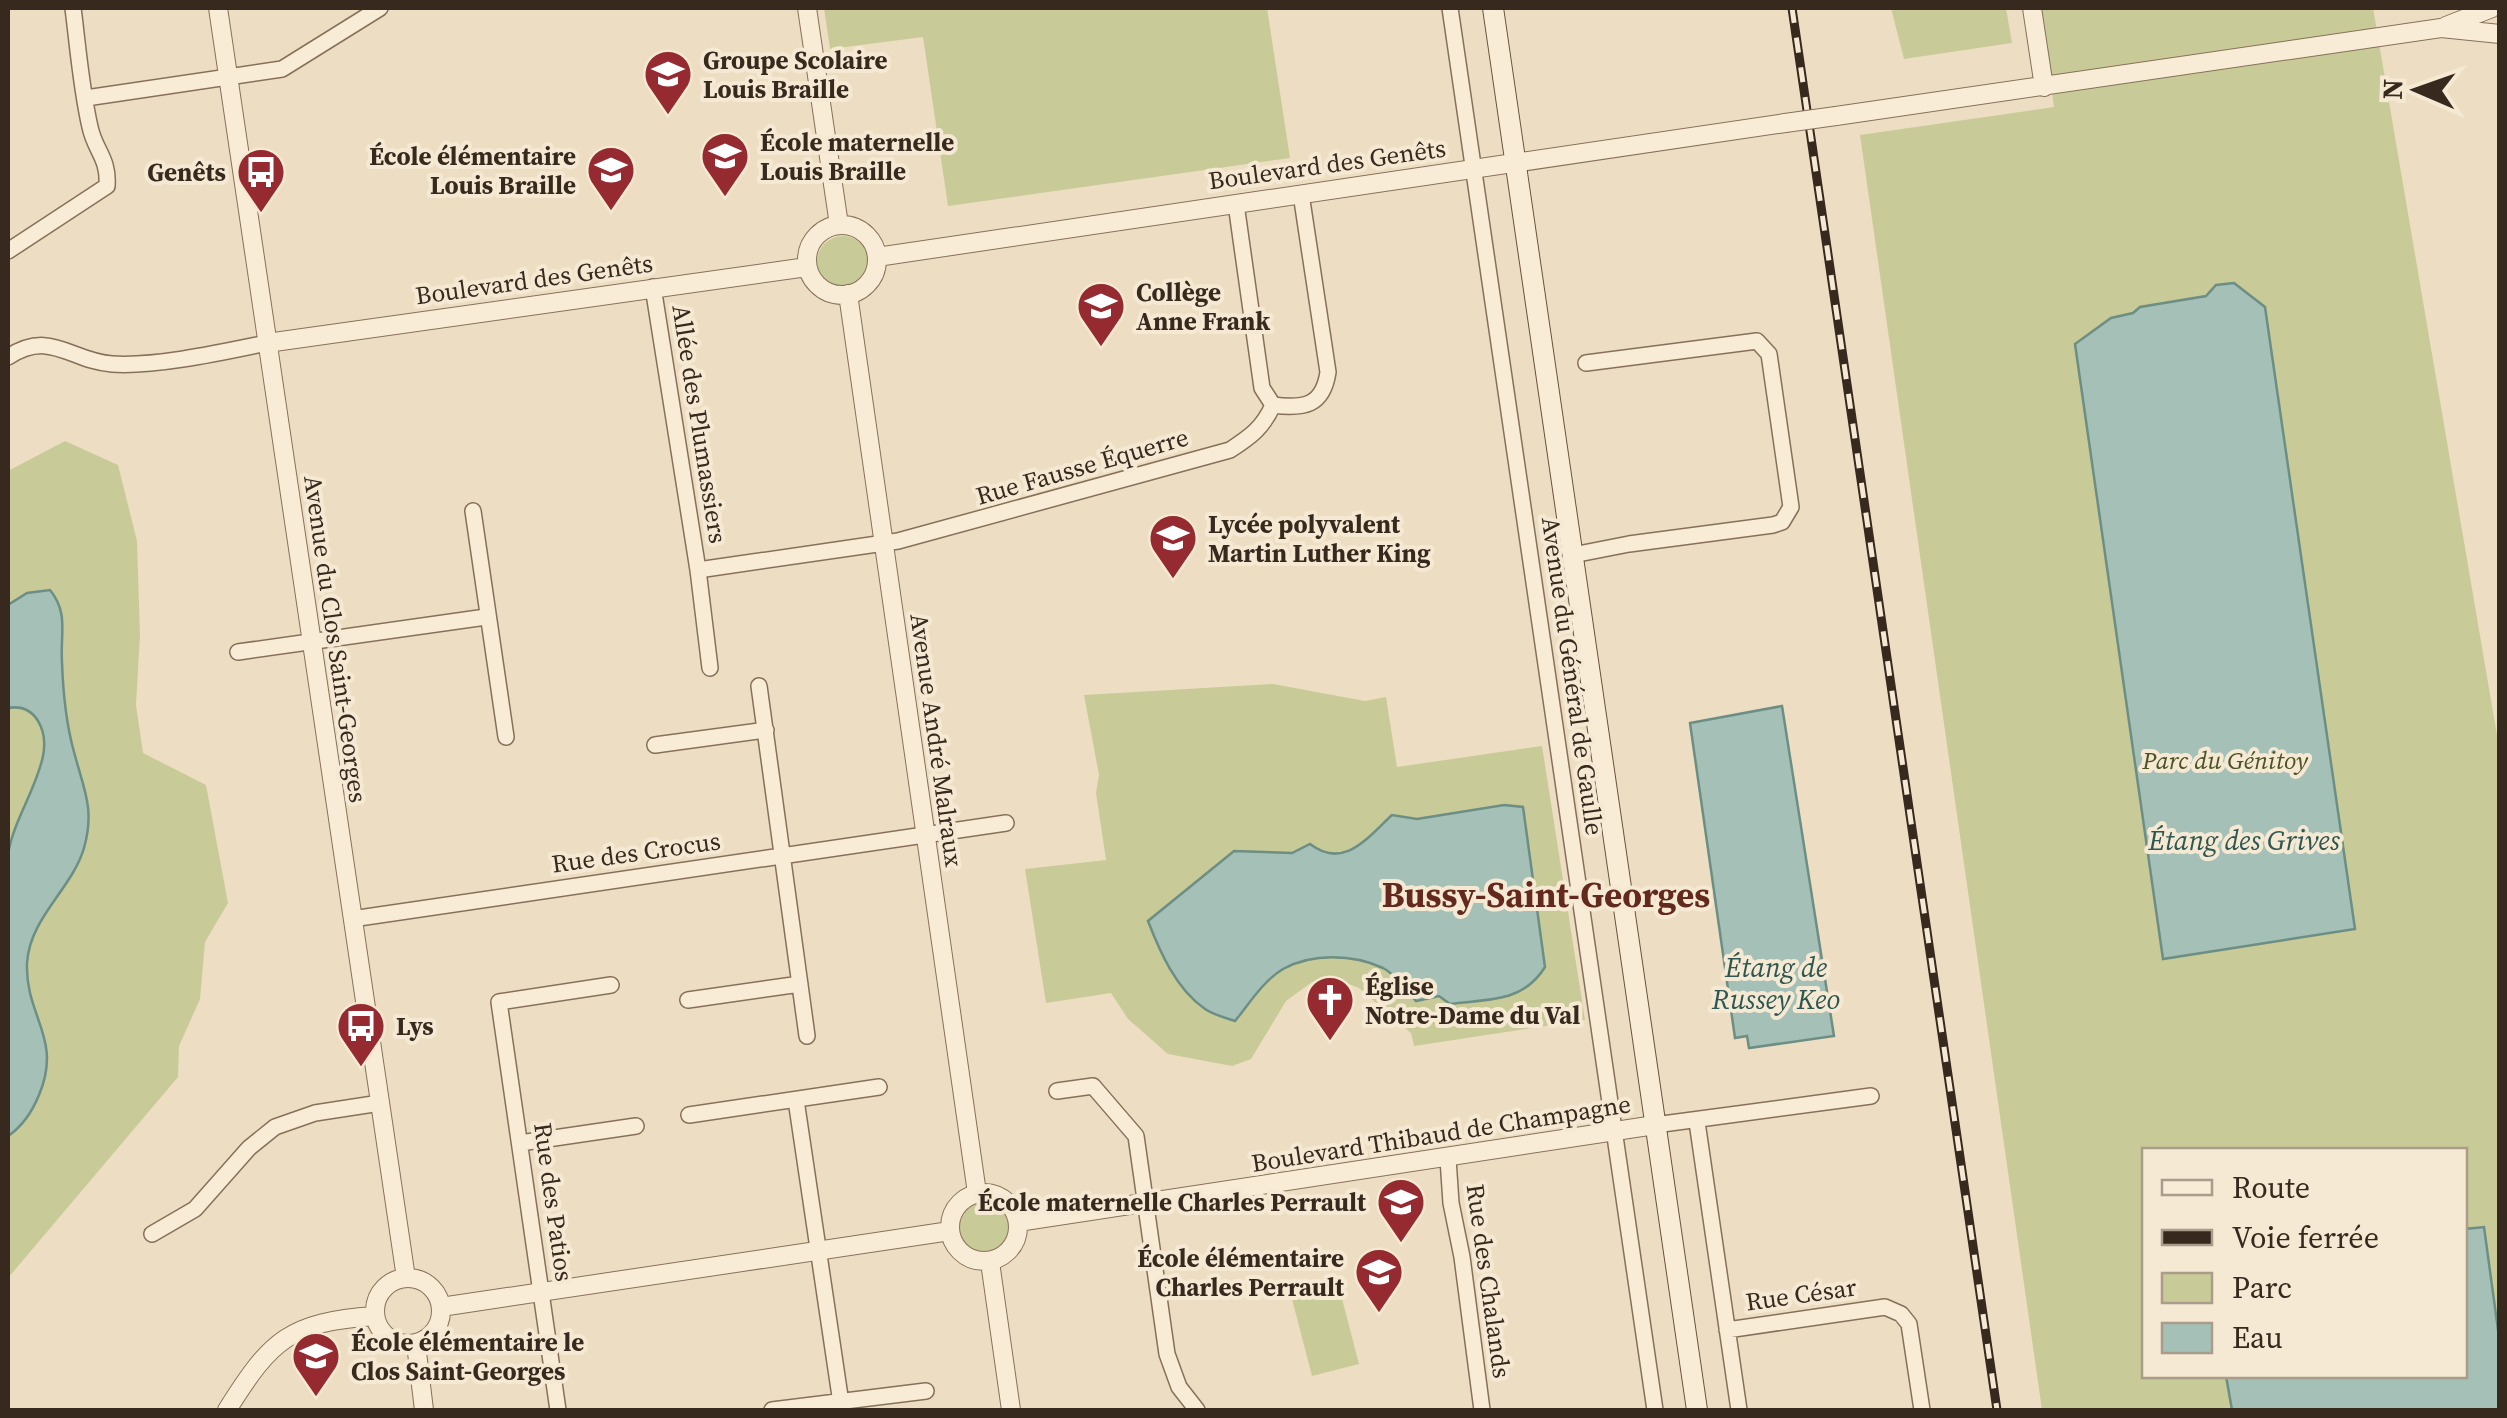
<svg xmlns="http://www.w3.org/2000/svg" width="2507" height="1418" viewBox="0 0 2507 1418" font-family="'Source Serif 4',serif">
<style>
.green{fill:#c8cb97;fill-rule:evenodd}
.water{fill:#a5c0b7;stroke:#6c8e84;stroke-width:2.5}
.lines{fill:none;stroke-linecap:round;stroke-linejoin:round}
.minor-casing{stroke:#87705a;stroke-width:18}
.tertiary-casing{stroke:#87705a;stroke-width:20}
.secondary-casing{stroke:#69513d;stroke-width:22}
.minor{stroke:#f8ecd6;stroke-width:15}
.tertiary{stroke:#f8ecd6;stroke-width:18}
.secondary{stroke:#f8ecd6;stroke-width:20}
.rail-casing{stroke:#37291e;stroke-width:9}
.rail{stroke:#f5e9d3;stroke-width:5;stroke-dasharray:15;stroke-linecap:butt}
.tertiary-bridge-casing{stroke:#87705a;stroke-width:20;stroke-linecap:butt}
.tertiary-bridge{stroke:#f8ecd6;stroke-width:18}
.labels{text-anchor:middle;stroke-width:8;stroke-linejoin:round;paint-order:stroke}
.poi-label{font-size:25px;font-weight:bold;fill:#37291e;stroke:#f5e9d3;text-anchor:start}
.street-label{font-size:25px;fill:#37291e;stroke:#f5e9d3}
.park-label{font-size:25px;font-style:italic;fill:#4a5325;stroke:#f5e9d3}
.water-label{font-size:28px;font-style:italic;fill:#2e5752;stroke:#f5e9d3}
.district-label{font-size:35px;font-weight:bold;fill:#63291e;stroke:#f5e9d3}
</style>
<rect width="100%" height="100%" fill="#eddec3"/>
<path class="green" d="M824,8h443l23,150 -342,48 -25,-169 -93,12z
M1891,8h115l6,35 -108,16z
M2040,8h333l126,739v663h-457l-182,-1275 194,-28zM2144,1150h320v226h-320z
M817 262a26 26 0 1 1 52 0a26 26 0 1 1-52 0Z
M65,441l53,24 19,76 3,94 -4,70 7,48 63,32 22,118 -23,39 -5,57 -21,47 -1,31 -170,201v-807z
M1273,684l92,17 21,-4 11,70 145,-21 43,274 -171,26 -3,-13 -52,-45 -18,-7 -29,1 -26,19 -35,58 -19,7 -64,-12 -40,-35 -17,-26 -65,10 -21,-134 81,-9 -10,-67 3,-18 -15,-80z
M959 1227a25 25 0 1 1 50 0a25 25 0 1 1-50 0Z
M1339,1287l20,77 -47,12 -20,-77z"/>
<path class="water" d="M2234,283l31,24 90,622 -192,30 -88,-615 36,-26 22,-5 7,-6 66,-11 10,-11z
M50,590c19,23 10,45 12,72 1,31 4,61 12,90 10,38 21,57 10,96 -12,41 -54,69 -57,115 -2,54 36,75 12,132 -7,17 -16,31 -31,41v-282c6,-35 28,-64 35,-98 5,-25 -7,-53 -35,-48v-103l19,-12z
M1782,706l52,330 -85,12 -2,-12 -12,2 -45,-315z
M1504,805l19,2 22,160c-22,36 -58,32 -95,37l-11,-8 -23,5c-9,-10 -21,-27 -33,-33 -30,-14 -71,-15 -100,1 -20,12 -34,35 -48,52 -9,-3 -21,-6 -30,-12 -29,-20 -45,-57 -57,-88l86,-70 58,2 18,-9c34,26 57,-6 82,-29l25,4z
M2484,1227l15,110v73h-267l-6,-34h238l1,-147z"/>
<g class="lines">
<g class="minor-casing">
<path id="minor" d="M1450,8l205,1402
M86,98l196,-29 98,-61
M1236,204l26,184 11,17
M8,251l99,-65c2,-28 -12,-35 -17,-59 -9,-39 -12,-80 -17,-119
M653,287l45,283 12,98
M8,357c43,-28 62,4 104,7 44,3 111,-12 155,-21
M1273,405c31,4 50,1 55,-33l-27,-178
M473,511l33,226
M1573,555l56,-11 144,-19 9,-3 9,-15 -22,-153 -12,-13 -171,22
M698,570l200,-29 332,-91c20,-13 33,-22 43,-45
M238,652l248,-35
M759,686l48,350
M655,745l111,-15
M352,919l654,-96
M688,1000l112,-16
M1057,1091l36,-5 43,50 31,218 12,33 18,23
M796,1100l45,303
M689,1115l190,-28
M1697,1122l42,288
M1655,1125l216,-29
M520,1143l116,-17
M1448,1159l3,44 11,54 20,153
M152,1234l43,-25 54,-61 26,-21 40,-14 65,-10
M1727,1330l158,-23 16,7 8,10 13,86
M558,1410l-59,-408 112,-17
M772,1410l154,-19"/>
</g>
<g class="tertiary-casing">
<path id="tertiary" d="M218,8l188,1270
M807,8l32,217
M2032,8l12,79
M2446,26l46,-18
M1836,116l605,-88 59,6
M807 260a35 35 0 1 1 70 0a35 35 0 1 1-70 0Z
M877,257l908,-134
M848,294l129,899
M267,343l540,-76
M950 1227a34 34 0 1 1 68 0a34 34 0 1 1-68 0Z
M1018,1222l637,-97
M990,1262l21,148
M375 1311a33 33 0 1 1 66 0a33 33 0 1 1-66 0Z
M441,1307l509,-76
M416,1344l8,66
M227,1410c44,-70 62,-88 148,-94"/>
</g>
<g class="secondary-casing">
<path id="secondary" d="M1493,8l204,1402"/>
</g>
<use href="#minor" class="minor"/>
<use href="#tertiary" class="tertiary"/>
<use href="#secondary" class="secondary"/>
<g class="rail-casing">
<path id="rail" d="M1792,8l205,1402"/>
</g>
<use href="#rail" class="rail"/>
<g class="tertiary-bridge-casing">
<path id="tertiary-bridge" d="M1785,123l51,-7"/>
</g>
<use href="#tertiary-bridge" class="tertiary-bridge"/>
</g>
<defs>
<g id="school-pin" transform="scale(2.5)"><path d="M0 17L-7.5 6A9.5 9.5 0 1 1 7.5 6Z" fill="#952b31" stroke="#f5e9d3"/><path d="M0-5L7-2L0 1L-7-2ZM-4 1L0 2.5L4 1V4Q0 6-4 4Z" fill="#fff"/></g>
<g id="bus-pin" transform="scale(2.5)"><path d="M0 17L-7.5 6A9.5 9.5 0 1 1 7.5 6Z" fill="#952b31" stroke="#f5e9d3"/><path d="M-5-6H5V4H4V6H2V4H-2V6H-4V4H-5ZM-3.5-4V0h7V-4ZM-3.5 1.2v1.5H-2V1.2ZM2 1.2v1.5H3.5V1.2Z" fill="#fff"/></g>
<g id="church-pin" transform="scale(2.5)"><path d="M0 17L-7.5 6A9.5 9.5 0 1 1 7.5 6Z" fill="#952b31" stroke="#f5e9d3"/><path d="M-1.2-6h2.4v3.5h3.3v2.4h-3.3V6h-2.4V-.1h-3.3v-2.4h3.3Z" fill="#fff"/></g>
</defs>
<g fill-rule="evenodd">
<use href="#school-pin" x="668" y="74"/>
<use href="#school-pin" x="725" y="156"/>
<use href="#school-pin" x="611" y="170"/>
<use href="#bus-pin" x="261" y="172"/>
<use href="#school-pin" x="1101" y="306"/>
<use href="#school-pin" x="1173" y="538"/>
<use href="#church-pin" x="1330" y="1000"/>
<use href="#bus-pin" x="361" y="1026"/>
<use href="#school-pin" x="1401" y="1202"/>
<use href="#school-pin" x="1379" y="1272"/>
<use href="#school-pin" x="316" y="1356"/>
</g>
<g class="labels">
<g class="poi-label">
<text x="703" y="69">Groupe Scolaire<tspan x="703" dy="29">Louis Braille</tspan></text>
<text x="760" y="151">École maternelle<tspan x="760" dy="29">Louis Braille</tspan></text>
<text x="576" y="165" text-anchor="end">École élémentaire<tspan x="576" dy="29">Louis Braille</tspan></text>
<text x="226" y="181" text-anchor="end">Genêts</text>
<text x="1136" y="301">Collège<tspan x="1136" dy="29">Anne Frank</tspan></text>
<text x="1208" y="533">Lycée polyvalent<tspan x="1208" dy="29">Martin Luther King</tspan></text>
<text x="1365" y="995">Église<tspan x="1365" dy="29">Notre-Dame du Val</tspan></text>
<text x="396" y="1035">Lys</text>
<text x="1366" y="1211" text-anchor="end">École maternelle Charles Perrault</text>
<text x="1344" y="1267" text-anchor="end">École élémentaire<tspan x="1344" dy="29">Charles Perrault</tspan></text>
<text x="351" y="1351">École élémentaire le<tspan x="351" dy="29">Clos Saint-Georges</tspan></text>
</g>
<g class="street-label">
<text transform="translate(1327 164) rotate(-8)" y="9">Boulevard des Genêts</text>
<text transform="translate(534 279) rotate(-8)" y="9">Boulevard des Genêts</text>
<text transform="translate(700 424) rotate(81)" y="9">Allée des Plumassiers</text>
<text transform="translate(1082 466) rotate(-16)" y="9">Rue Fausse Équerre</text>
<text transform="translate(336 639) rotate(82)" y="9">Avenue du Clos Saint-Georges</text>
<text transform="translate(1573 676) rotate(82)" y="9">Avenue du Général de Gaulle</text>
<text transform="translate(937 740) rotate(82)" y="9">Avenue André Malraux</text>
<text transform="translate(636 852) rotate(-8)" y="9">Rue des Crocus</text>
<text transform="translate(1441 1133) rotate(-9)" y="9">Boulevard Thibaud de Champagne</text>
<text transform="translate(554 1202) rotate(82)" y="9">Rue des Patios</text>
<text transform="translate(1489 1281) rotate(82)" y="9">Rue des Chalands</text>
<text transform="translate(1801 1294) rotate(-8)" y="9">Rue César</text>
</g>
<g class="park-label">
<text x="2225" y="769">Parc du Génitoy</text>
</g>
<g class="water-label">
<text x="2244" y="850">Étang des Grives</text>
<text x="1776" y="977">Étang de<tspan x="1776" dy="32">Russey Keo</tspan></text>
</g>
<g class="district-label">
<text x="1546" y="907">Bussy-Saint-Georges</text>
</g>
</g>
<rect width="2507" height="1418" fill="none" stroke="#37291e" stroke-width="20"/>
<rect x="2142" y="1148" width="325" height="230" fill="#f5e9d3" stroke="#a99c8b" stroke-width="2.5"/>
<rect x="2162" y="1180" width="50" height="15" fill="#f8ecd6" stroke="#a99c8b" stroke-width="2.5"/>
<text x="2232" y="1198" font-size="30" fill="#37291e">Route</text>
<rect x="2162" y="1230" width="50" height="15" fill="#37291e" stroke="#a99c8b" stroke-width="2.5"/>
<text x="2232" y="1248" font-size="30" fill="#37291e">Voie ferrée</text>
<rect x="2162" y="1273" width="50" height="30" fill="#c8cb97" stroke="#a99c8b" stroke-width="2.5"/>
<text x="2232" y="1298" font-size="30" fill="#37291e">Parc</text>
<rect x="2162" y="1323" width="50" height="30" fill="#a5c0b7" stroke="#a99c8b" stroke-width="2.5"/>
<text x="2232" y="1348" font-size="30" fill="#37291e">Eau</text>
<g transform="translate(2417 90) rotate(272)" stroke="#f5e9d3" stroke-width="8" paint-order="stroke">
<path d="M0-8L18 38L0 25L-18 38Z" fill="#37291e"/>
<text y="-15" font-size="28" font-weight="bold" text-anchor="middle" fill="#37291e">N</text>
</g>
</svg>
